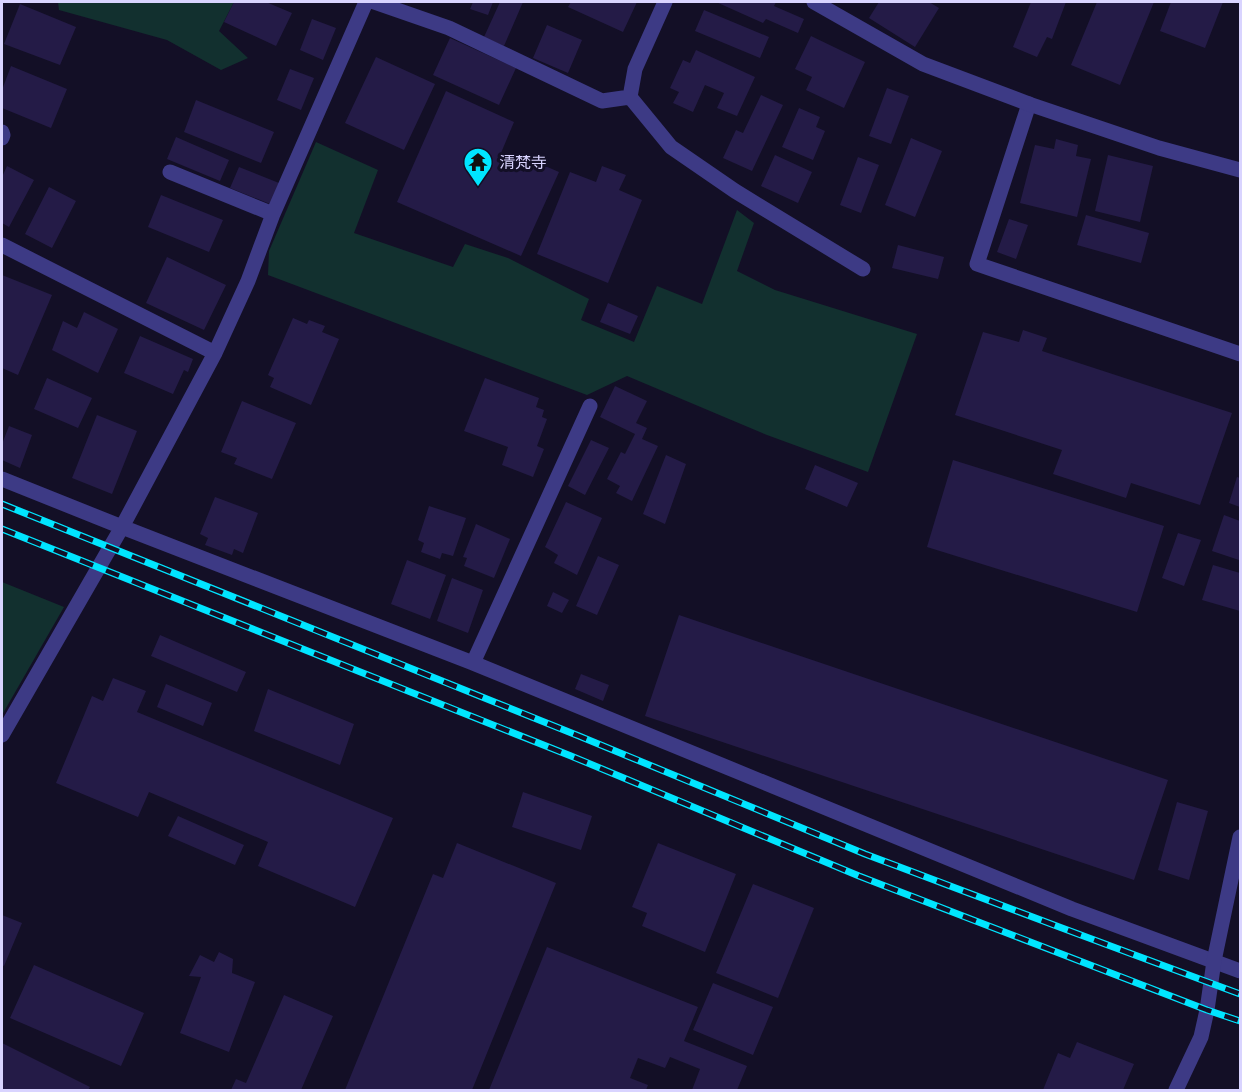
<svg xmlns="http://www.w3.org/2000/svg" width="1242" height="1092" viewBox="0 0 1242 1092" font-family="Roboto,'Noto Sans JP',sans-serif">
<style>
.green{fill:#12302f}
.building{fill:#241b47}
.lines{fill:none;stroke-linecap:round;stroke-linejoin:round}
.service{stroke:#3d3a85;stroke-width:15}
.minor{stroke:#3d3a85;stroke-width:15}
.rail-casing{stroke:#00e5ff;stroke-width:7}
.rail{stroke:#130f26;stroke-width:4.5;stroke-dasharray:14;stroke-linecap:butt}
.labels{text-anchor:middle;stroke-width:6;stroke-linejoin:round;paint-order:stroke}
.poi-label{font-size:16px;fill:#d9d4ff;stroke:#130f26;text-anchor:start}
</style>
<rect width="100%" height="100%" fill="#130f26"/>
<path class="green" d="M58,2h176l-15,29 29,27 -27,12 -54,-30 -108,-30z
M316,142l62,28 -24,63 99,34 12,-23 43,14 81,41 -8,21 53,22 23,-56 45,18 35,-94 17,13 -17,48 38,19 142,44 -49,138 -101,-37 -140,-59 -40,19 -319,-120 1,-24z
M2,582l62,25 -62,108z"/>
<path class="building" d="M234,2h32l26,11 -16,33 -52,-24z
M473,2h20l-5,13 -18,-6z
M500,2h23l-19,44 -20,-9z
M571,2h66l-14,30 -55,-25z
M716,2h60l-2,4 30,13 -6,14 -32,-14 -3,4z
M879,2h50l10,6 -24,39 -46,-29z
M1031,2h35l-14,37 -5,-2 -10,20 -24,-10z
M1097,2h57l-34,83 -49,-20z
M1171,2h52l-18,46 -45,-17z
M20,4l56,23 -16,38 -56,-21z
M704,10l65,27 -9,21 -65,-27z
M312,19l24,9 -13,32 -23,-10z
M547,25l35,15 -14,33 -35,-15z
M811,36l54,26 -21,46 -38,-18 6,-13 -17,-8z
M450,38l66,30 -17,37 -66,-30z
M696,50l59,27 -18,39 -20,-8 7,-15 -19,-8 -12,27 -20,-9 6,-11 -9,-4 13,-28 7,3z
M376,57l59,27 -31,66 -59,-27z
M11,66l56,23 -16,39 -49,-20v-18z
M290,69l24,9 -13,32 -24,-10z
M887,88l22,8 -18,48 -22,-8z
M446,91l68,31 -16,38 26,12 5,-13 30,13 -38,84 -124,-54z
M761,95l22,10 -31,66 -29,-13 13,-28 7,3z
M196,100l78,32 -13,31 -77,-31z
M799,108l21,9 -4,10 9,4 -12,29 -31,-13z
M176,137l53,23 -9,21 -53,-22z
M911,138l31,13 -27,66 -30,-12z
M1056,139l22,6 -2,11 15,3 -14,58 -57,-14 15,-58 19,4z
M775,155l37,17 -14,31 -37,-17z
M1108,155l45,11 -13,56 -45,-11z
M858,157l21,8 -18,48 -21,-8z
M7,166l27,14 -25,47 -7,-4v-46z
M602,166l24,9 -7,15 23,10 -34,83 -71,-29 33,-82 26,10z
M239,167l40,16 -9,21 -40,-16z
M49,187l27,14 -24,47 -27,-14z
M161,195l62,25 -14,32 -61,-25z
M1086,215l63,18 -8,30 -64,-18z
M1009,219l19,6 -12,34 -19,-7z
M898,245l46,12 -6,22 -46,-11z
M167,257l59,28 -22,45 -58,-27z
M2,275l50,20 -34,80 -16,-7z
M608,303l30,13 -8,18 -30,-12z
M84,312l34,17 -20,44 -46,-23 11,-29 14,7z
M293,318l14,6 2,-4 16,6 -3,6 17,7 -28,66 -41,-18 4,-9 -6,-3z
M1023,330l24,8 -5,13 190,62 -32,92 -69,-22 -5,15 -73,-24 9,-24 -107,-35 28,-83 36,10z
M140,336l53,23 -5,13 -4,-2 -11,24 -49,-21z
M47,378l45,20 -14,30 -44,-19z
M485,378l54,20 -3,9 8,3 -2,7 5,2 -10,27 7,3 -11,28 -31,-12 6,-18 -44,-16z
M615,386l32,15 -11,22 11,5 -5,11 16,7 -26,55 -16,-8 4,-7 -13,-7 14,-27 4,2 10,-20 -35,-17z
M242,401l54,22 -24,56 -38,-15 3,-6 -16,-6z
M97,415l40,16 -25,63 -40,-16z
M9,426l23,9 -12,33 -18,-8v-16z
M591,440l18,8 -24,47 -17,-9z
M666,455l20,9 -21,60 -22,-10z
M953,460l211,66 -27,86 -210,-65z
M815,465l43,18 -11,24 -42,-18z
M1237,477l3,1v29l-11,-4z
M215,497l43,16 -15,40 -9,-4 -2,6 -27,-10 3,-7 -8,-4z
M566,502l36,16 -25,57 -23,-12 4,-8 -13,-8z
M429,506l37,12 -13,38 -11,-3 -2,6 -19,-7 3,-9 -6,-3z
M1224,515l16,6v35l-1,4 -27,-9z
M476,524l34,15 -16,39 -30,-12 3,-8 -4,-1z
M1178,533l23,7 -17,46 -22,-8z
M598,556l21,9 -22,50 -21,-9z
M407,560l39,15 -16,44 -39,-15z
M1213,565l27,8v38l-38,-11z
M452,578l31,12 -15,43 -31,-12z
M553,592l16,8 -7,13 -15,-7z
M679,615l489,165 -34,100 -489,-164z
M160,635l86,37 -9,20 -86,-36z
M581,674l28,11 -6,16 -28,-12z
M113,678l33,13 -9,21 256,106 -38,89 -97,-41 10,-24 -119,-50 -11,25 -82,-34 36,-87 11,5z
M166,684l46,19 -9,23 -46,-19z
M268,689l86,35 -14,41 -86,-34z
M523,792l69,24 -11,34 -69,-23z
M1177,802l31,9 -19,69 -31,-10z
M178,816l66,29 -9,20 -67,-29z
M457,843l99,40 -84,207h-127l88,-216 10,4z
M658,843l78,31 -31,78 -63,-26 5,-13 -15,-6z
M753,884l61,24 -36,90 -62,-25z
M2,915l20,8 -18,43 -2,-1z
M547,947l151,60 -14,34 63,25 -10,24h-45l8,-21 -30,-12 -5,11 -27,-10 -8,20 18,7 -2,5h-157z
M219,952l14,7 -1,14 23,9 -26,70 -49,-19 21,-56 -12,-1 11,-21 14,7z
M34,965l110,48 -23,53 -111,-48z
M713,983l60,24 -20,48 -60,-25z
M284,995l49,21 -32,74h-70l5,-11 10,4z
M1077,1042l57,22 -11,26h-80l15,-37 12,5z
M2,1043l88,44 -2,3h-86z"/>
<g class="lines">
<path class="service" d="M374,2l75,26 153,73 28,-4
M665,2l-30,67 -5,28 41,50 64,44 128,78
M1029,104l-52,160 263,90
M2,132l1,3 -1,3
M170,172l103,42
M2,245l213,108
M2,479l120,48 351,136 117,-257
M473,663l599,246 168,62
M2,735l120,-208 93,-174 33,-72 25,-67 93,-212"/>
<path class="minor" d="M814,2l109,62 106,40 130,44 81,22
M1176,1090l25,-53 6,-27 7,-49 26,-124"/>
<g class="rail-casing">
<path id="rail" d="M2,504l577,232 286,118 197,74 178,66
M2,529l569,227 288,120 348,134 33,11"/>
</g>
<use href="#rail" class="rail"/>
</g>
<defs>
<g id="temple-pin" transform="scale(1.5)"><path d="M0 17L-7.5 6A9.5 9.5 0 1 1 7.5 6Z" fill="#00e5ff" stroke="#130f26"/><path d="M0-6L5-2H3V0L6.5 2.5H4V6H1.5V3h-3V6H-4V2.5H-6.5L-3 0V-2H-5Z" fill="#111"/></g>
</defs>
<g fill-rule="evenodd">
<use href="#temple-pin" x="478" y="162"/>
</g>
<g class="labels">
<g class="poi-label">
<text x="499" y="168">清梵寺</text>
</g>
</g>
<rect width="1242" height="1092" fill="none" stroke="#d9d4ff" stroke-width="6"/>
</svg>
